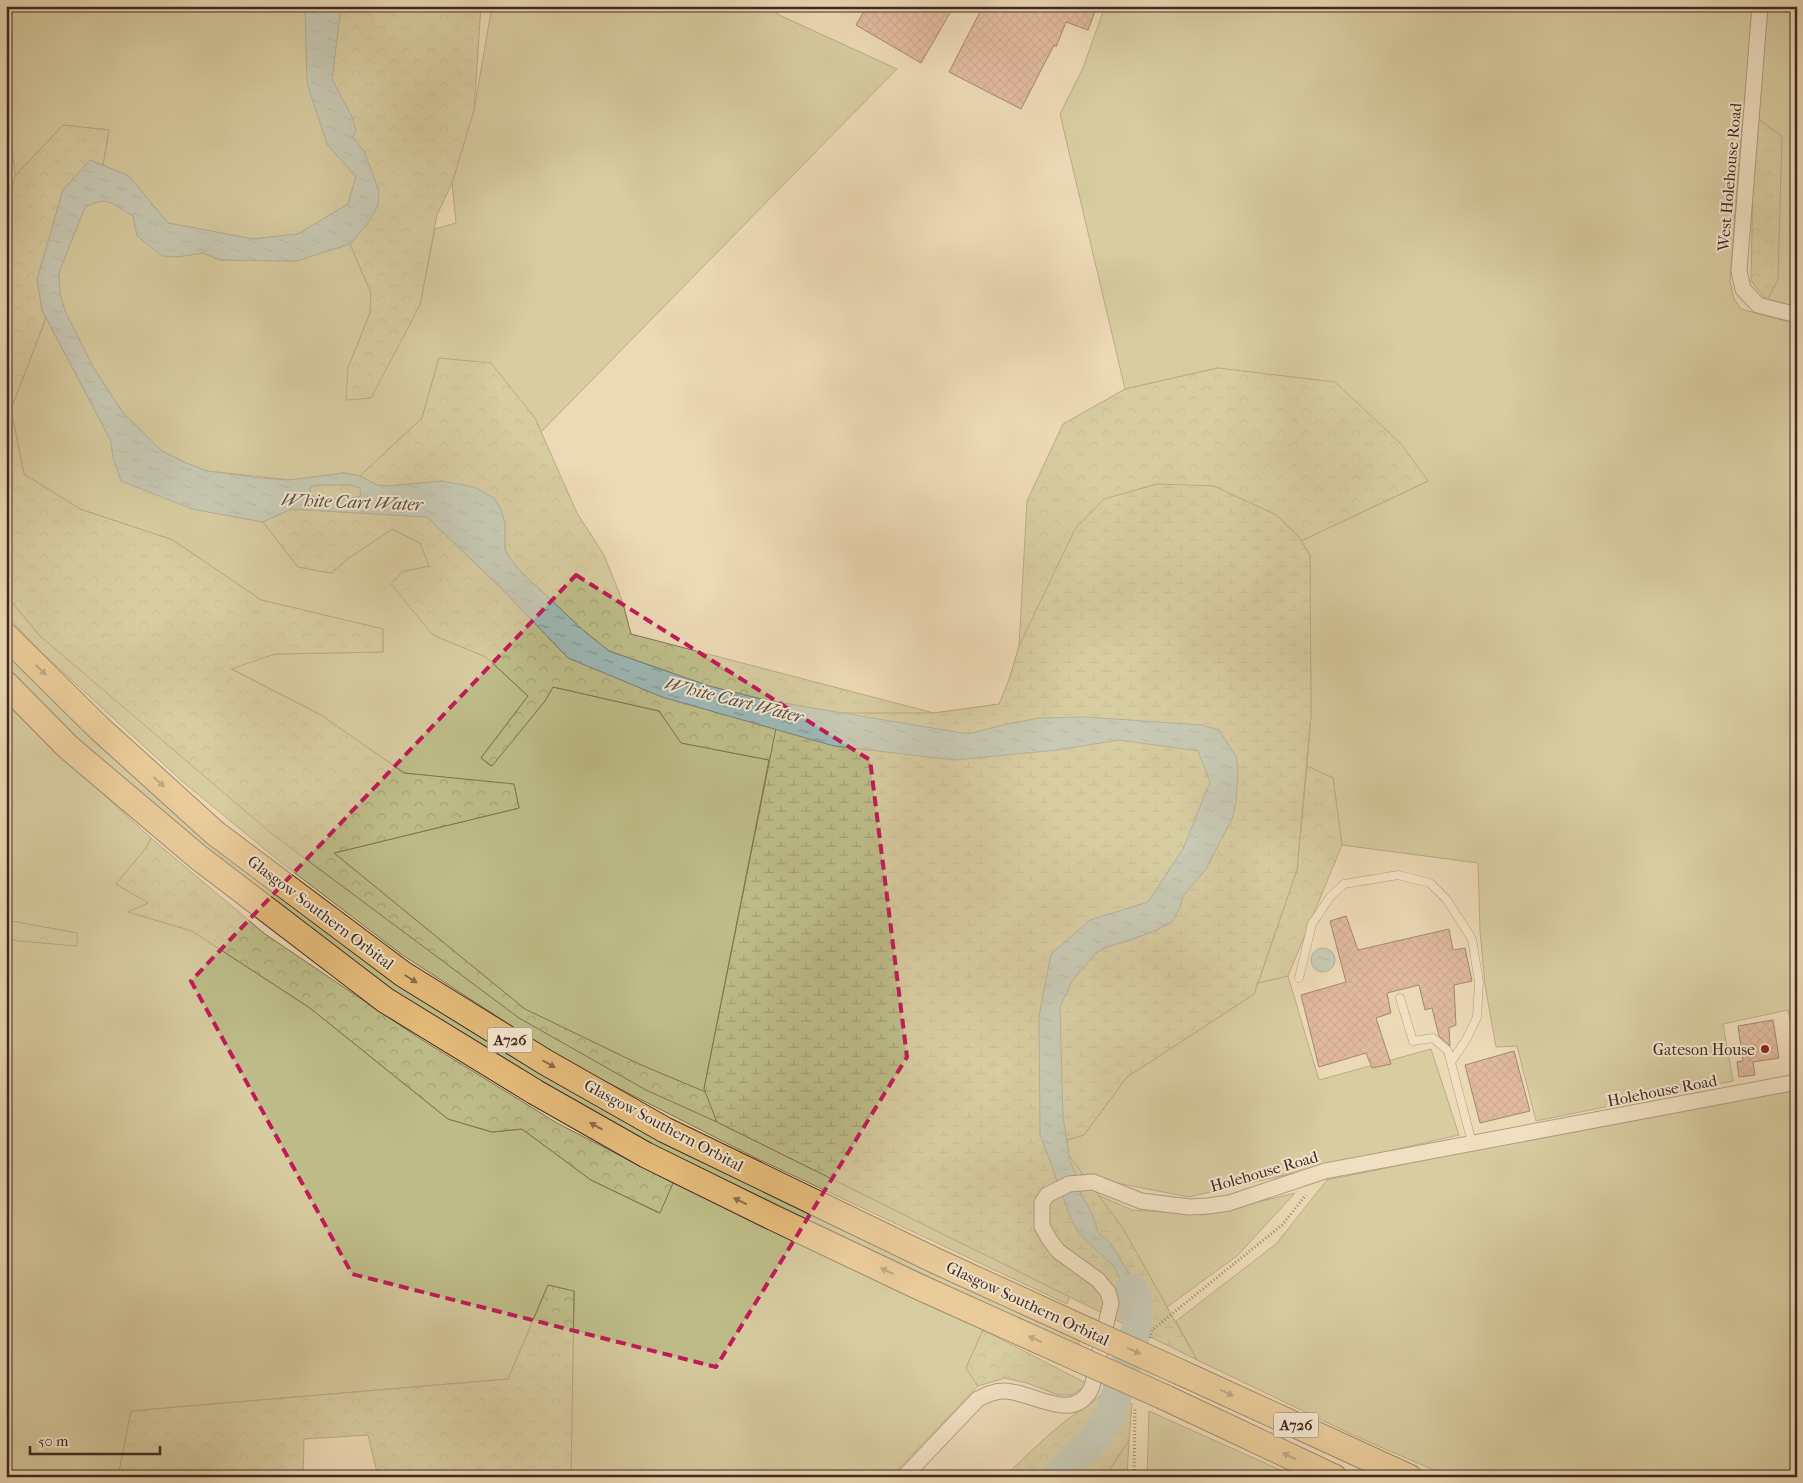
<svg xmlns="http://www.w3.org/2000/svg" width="1803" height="1483" viewBox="0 0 1803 1483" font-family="'IM FELL French Canon',serif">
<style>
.green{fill:#bebd89;stroke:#807354}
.forest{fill:url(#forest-crowns);stroke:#807354}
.wetland{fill:url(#wetland-marsh);stroke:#807354}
.water{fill:url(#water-ripples);stroke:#787f79;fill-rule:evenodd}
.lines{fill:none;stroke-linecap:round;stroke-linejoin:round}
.river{stroke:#9cb8b6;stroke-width:31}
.building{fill:url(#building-cross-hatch);stroke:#41291e}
.service-casing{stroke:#6c5544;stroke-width:9}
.minor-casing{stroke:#6c5544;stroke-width:17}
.trunk-casing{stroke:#41291e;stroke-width:27}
.path{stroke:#41291e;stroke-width:3;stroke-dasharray:1 2.5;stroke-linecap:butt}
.service{stroke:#f3e6cf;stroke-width:8}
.minor{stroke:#f3e6cf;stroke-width:15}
.trunk{stroke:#e6bc7a;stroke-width:25}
.trunk-bridge-casing{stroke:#41291e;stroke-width:27;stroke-linecap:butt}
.trunk-bridge{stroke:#e6bc7a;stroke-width:25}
.oneway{fill:#8b6b47}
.marked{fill:none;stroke:#c2185b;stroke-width:4;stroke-dasharray:10 6;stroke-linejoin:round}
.poi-dot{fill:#8f2418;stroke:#f3e6cf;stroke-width:2}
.labels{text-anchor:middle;stroke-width:4;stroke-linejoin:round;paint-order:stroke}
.shield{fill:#f3e6cf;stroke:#766253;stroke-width:1}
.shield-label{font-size:15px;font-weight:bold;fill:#41291e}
.street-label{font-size:16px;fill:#41291e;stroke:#f3e6cf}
.poi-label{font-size:16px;fill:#41291e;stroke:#f3e6cf;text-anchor:end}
.water-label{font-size:18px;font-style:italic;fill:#584d44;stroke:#f3e6cf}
</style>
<defs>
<pattern id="forest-crowns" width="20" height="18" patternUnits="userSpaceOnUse" patternTransform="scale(1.25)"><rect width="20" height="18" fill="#bebd89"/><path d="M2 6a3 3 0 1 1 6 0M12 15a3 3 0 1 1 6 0" fill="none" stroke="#a4a276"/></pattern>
<pattern id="wetland-marsh" width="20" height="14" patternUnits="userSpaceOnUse" patternTransform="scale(1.25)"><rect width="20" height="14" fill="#bebd89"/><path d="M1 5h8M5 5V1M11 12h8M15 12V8" fill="none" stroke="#a4a276"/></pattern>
<pattern id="water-ripples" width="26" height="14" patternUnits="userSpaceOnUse" patternTransform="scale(1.25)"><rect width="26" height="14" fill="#9cb8b6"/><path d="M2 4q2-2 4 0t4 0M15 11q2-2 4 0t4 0" fill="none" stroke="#819693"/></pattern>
<pattern id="building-cross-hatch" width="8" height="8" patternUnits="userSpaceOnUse" patternTransform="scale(1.25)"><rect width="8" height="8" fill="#d29282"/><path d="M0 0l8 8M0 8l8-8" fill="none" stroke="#ac776a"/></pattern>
</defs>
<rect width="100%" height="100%" fill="#ecd9b5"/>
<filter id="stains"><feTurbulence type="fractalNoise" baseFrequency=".004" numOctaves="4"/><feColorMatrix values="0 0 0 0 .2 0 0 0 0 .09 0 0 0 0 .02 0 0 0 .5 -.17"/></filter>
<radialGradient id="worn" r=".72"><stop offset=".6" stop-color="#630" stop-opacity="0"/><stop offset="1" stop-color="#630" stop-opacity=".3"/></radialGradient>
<path class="green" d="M6,6h299l3,77 19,61 29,33 -8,27 -50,30 -45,5 -85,-16 -39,-47 -26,-11 6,-35 -46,-5 -48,51 -9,-88z
M492,6h289l-4,8 120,55 -356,363 -6,-14 -96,-60 -17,60 -62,58 -16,-3 -54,7 -83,-9 -21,-8 -24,-12 -39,-38 -30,-46 -28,-56 -5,-17 -1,-22 26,-65c23,-12 28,-3 48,9l4,20 39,21 27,-4 17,7 76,1 54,-17 21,49 -1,20 -22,55 72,-63 15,-76 21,-6 -4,-40 22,-73z
M1105,6h656l-19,119 -12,156 4,18 7,10 56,15v722l-9,-36 -65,14 10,57 -197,40 -19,-75 -21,1 -11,-62 -5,-54 -2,-68 -136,-18 -9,-67 -26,-12 4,-51 -1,-160 -9,-14 127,-60 -210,-113 -93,21 -65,-275 23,-46z
M1764,6h33v303l-30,-8 -13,-185z
M46,318l65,123 2,16 79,52 71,13 35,45 33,6 18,-15 43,-29 28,14 10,23 -28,6 31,63 53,22 42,39 -47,62 10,8 54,-65 8,-14 106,24 23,32 87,17 -65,329 366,207 -3,8 -311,-146 -189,-96 -166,-108 -122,-93 -96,-79 -143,-131 -34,-36v-20l34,41 485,374 -191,-157 185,-45 -5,-23 -110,-12 -83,-58 -91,-47 45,-14 108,-2v-23l-122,-29 -88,-60 -93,-31 -56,-35 -13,-65z
M6,649l88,87 534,387 204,102 249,113 -4,9 -405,-192 -134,-72 -149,-94 -154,-112 -119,-102 -110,-104z
M6,699l48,50 97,89 -5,10 -30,36 33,19 -20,9 63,19 118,77 138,111 44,13 30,-3 69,51 68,33 14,-30 310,147 -17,38 12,18 -87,91h-320l3,-185 -26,-7 -40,94 -377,32 -13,66h-112v-538l13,2 57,-8 -70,-13z
M1288,976l31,104 112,-31 28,86 -270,62 -104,-20 -16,-20 -2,-17 17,-5 43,-58 127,-83 4,-11z
M1797,1090v387h-347l-95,-41 -158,-76 -21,-39 100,-77 51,-64 246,-50z
M1295,1193l-58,63 -70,51 -45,-80 -24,-32 34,15 73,5z
M1149,1411l147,66h-149z
M1129,1440l-2,37h-22z"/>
<path class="forest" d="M341,6h140l-7,104 -22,73 -15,32 -17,90 -49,93 -25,2 2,-32 22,-55 1,-20 -21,-49 18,-21 -4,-72 -11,-13 -21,-59z
M1754,116l28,20 -4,143 -11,22 -16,-20z
M63,125l46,5 -6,35 -13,-5 -27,30 -26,90 5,30 4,8 -35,91 13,65 56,35 93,31 88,60 122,29v23l-108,2 -44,15 90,46 83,58 110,11 5,24 -185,45 191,156 114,55 88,37 375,211 -385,-190 -71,-32 -127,-72 -248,-185 -231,-197 -34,-41v-384l9,-35z
M439,358l52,5 44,55 42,95 27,42 18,45 9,34 303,79 66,-9 10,-27 9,-31 8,-145 36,-77 62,-35 93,-21 117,14 67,63 26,36 -127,60 -3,-5 -22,-21 -237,203 -117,9 -157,-27 -56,-14 -100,-35 -25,-20 -67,-63 -12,-18v-25l-4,-16 -7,-11 -52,-17 -53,5 -12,-1 -17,-9 62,-58z
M317,485h34l9,2 1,9c-16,4 -35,4 -50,0l-1,-8z
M291,509l136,8 76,73 65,68 266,88 -13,19 -52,-5 -88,-17 -22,-32 -106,-24 -8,14 -53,65 -11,-8 47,-62 -42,-39 -53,-22 -42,-51 11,-12 27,-6 -9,-23 -28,-14 -43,29 -18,15 -33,-6 -35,-45z
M1307,766l26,12 9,67 -54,131 -30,7 39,-113z
M151,838l114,96 154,104 138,85 116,60 -13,30 -69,-33 -69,-51 -30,3 -44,-13 -138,-111 -118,-77 -64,-19 20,-9 -32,-19 30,-36z
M6,920l71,13v13l-58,-5 -13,-2z
M548,1285l26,6 -3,186h-193l-10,-42 -64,4 -1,38h-185l13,-66 377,-32z
M983,1330l105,54 -16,11h-14l-31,-12 -22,-5 -27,8 -12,-18z
M1103,1392l8,3 -6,15 -55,67h-46c22,-21 44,-43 68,-61 11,-8 22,-13 31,-24z
M1122,1400l10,4 -3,36 -24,37h-40l7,-10 46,-45z"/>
<path class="wetland" d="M1157,484l57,2 62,29 22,21 12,19 1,160 -14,155 -43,124 -127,83 -43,58 -25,7 63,85 75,133 -480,-238 -13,-33 75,-376h155l65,-9 11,-27 9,-31 56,-117 29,-30z"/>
<path class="water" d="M305,6h36l-9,73 20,38 4,13 -3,8 11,13 15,40 -1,14 -10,18 -18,21 -54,17 -76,-1 -17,-7 -27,4 -14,-1 -25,-20 -4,-20c-21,-12 -25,-21 -48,-9l-26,65 1,22 5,17 28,56 30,46 39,38 24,12 21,8 52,7 31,2 54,-7 16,3 17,9 12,1 53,-5 32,6 20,11 7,11 4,16v25l12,18 67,63 25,20 100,35 56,14 203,34 35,-9 36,-7 47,-1 116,8 17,5 17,26 2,12 -2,34 -4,17 -26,50 -23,27 -3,12 -7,13 -16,9 -26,10 -25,7 -10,6 -24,28 -12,26 3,109 7,45 7,16 -20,4 -17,-47 -1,-118 12,-62 39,-34 58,-18 35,-53 27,-67 -12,-31 -79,-11 -62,10 -102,10 -121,-14 -172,-49 -94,-39 -65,-68 -76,-73 -136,-8 -28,13 -71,-13 -71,-28 -8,-24 -2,-16 -69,-131 -5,-30 26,-90 27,-30 39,16 39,47 85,16 45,-5 50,-30 8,-27 -29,-33 -20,-61zM317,485h34l9,3 1,8c-15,4 -35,4 -50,0l-1,-8z
M1311 960a12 12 0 1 1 24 0a12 12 0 1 1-24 0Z
M1078,1188l15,28 5,16 13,12 31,50 3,20 -4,18 -12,-6c3,-17 -6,-49 -18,-62 -10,-11 -22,-19 -31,-30 -9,-12 -15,-29 -18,-43z
M1111,1395l11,5 -4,22 -46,45 -7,10h-15l55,-67z"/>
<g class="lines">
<path class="river" d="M1056,1477l42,-43 12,-18 28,-92 -3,-28 -4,-7"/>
</g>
<path class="building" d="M867,6h87l-33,57 -65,-38z
M983,6h114l-9,24 -22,-8 -10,25 -2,-2 -33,64 -72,-37z
M1346,916l12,34 91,-21 4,21 12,-2 7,33 -18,4 2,40 -7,3 1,18 -11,-10 -7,-28 -7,2 -6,-25 -32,8 4,20 -15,5 15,46 -19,4 -6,-15 -47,14 -18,-72 45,-13 -16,-61z
M1773,1020l6,38 -26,4 2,13 -16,2 -2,-15 6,-1 -5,-35z
M1514,1051l16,60 -50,12 -15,-58z"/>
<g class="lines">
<g class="service-casing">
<path id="service" d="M1299,978l13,-54 18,-27 14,-13 54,-9 32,8 17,17 25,39 7,43 -2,35 -11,23 -15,22
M1400,998l13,43 20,-3 15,13 24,92"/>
</g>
<g class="minor-casing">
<path id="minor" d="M1760,6l-21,265 4,18 15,16 39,10
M904,1477l74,-78c8,-4 16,-8 25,-8 28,-1 69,34 88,-2 3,-7 4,-18 6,-26 5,-20 9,-40 14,-60l-3,-11 -10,-12 -40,-29 -9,-12 -7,-13v-23l5,-8 22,-11 24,-2 48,19 48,6 19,-1 21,-3 96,-32 472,-89"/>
</g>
<g class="trunk-casing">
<path id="trunk" d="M6,636l93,92 116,105 188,141 142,88 120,68 271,131 153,70
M6,684l62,63 130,110 187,143 150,92 111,63 130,64 141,67 162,73
M1182,1373l227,104
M1164,1397l170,80"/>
</g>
<path class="path" d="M1150,1338l2,-8 130,-105 24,-30
M1134,1477l1,-70"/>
<use href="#service" class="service"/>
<use href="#minor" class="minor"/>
<use href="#trunk" class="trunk"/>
<g class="trunk-bridge-casing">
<path id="trunk-bridge" d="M1089,1331l93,42
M1079,1359l85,38"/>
</g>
<use href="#trunk-bridge" class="trunk-bridge"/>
</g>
<defs><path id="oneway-solid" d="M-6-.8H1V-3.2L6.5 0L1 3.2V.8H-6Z" transform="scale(1.25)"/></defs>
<g class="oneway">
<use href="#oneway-solid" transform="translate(41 670) rotate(45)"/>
<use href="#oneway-solid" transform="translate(159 782) rotate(42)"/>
<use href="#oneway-solid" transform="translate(411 979) rotate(32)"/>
<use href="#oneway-solid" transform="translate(549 1064) rotate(30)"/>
<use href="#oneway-solid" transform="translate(596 1126) rotate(-151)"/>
<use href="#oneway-solid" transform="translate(740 1201) rotate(-154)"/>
<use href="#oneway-solid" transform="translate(887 1271) rotate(-155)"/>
<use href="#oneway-solid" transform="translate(1035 1339) rotate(-156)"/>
<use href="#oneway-solid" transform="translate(1134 1351) rotate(24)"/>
<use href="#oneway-solid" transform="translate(1227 1393) rotate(25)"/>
<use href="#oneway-solid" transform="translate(1289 1456) rotate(-155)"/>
</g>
<path d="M0 0H1803V1483H0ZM576,575l294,185 37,297 -191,310 -364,-93 -161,-293z" fill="#ecd9b5" fill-opacity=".55" fill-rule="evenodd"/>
<path class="marked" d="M576,575l294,185 37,297 -191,310 -364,-93 -161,-293z"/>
<circle class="poi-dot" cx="1765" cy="1049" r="5"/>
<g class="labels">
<g class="shield">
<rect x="487.5" y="1027.5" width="45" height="25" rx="4"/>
<rect x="1273.5" y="1412.5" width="45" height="25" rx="4"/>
</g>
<g class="shield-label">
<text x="510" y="1045">A726</text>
<text x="1296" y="1430">A726</text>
</g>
<g class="street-label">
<text transform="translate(1729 177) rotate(-85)" y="6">West Holehouse Road</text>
<text transform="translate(321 912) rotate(37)" y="6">Glasgow Southern Orbital</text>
<text transform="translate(1662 1090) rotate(-11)" y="6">Holehouse Road</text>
<text transform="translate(664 1125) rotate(28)" y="6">Glasgow Southern Orbital</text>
<text transform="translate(1264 1171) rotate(-16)" y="6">Holehouse Road</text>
<text transform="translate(1028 1303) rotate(25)" y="6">Glasgow Southern Orbital</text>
</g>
<g class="poi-label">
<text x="1755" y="1055">Gateson House</text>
</g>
<g class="water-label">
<text transform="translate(352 502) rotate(2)" y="6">White Cart Water</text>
<text transform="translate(734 700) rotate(14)" y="6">White Cart Water</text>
</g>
</g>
<rect width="1803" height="1483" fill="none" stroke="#ecd9b5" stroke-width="25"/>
<rect x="8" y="8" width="1788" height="1468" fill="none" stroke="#41291e" stroke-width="2.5"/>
<rect x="12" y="12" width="1778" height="1458" fill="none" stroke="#41291e"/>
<path d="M30 1446v8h130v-8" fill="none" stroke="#41291e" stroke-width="2.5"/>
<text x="38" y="1446" font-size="15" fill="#41291e" stroke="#f3e6cf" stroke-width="4" paint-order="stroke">50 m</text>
<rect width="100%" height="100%" filter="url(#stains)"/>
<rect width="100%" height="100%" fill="url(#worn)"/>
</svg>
